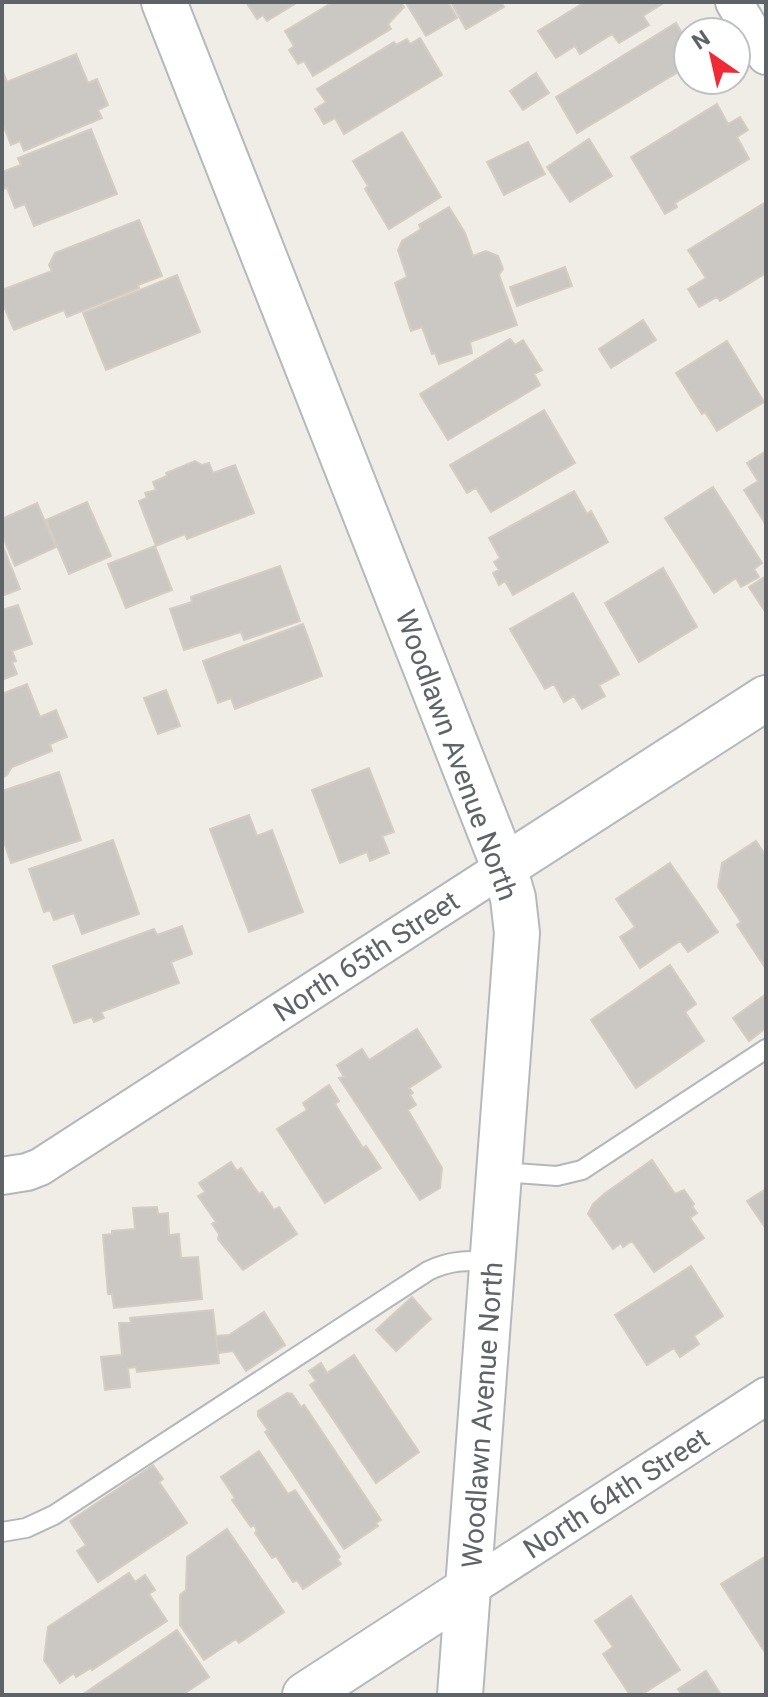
<svg xmlns="http://www.w3.org/2000/svg" width="768" height="1697" viewBox="0 0 768 1697" font-family="Roboto,sans-serif">
<style>
.building{fill:#cbc7c2;stroke:#d5cdc3;stroke-width:2}
.lines{fill:none;stroke-linecap:round;stroke-linejoin:round}
.lane-casing{stroke:#b3b7bb;stroke-width:22}
.street-casing{stroke:#b3b7bb;stroke-width:40}
.secondary-casing{stroke:#b4b9be;stroke-width:48}
.lane{stroke:#fff;stroke-width:18}
.street{stroke:#fff;stroke-width:36}
.secondary{stroke:#fff;stroke-width:44}
.labels{text-anchor:middle;stroke-width:7;stroke-linejoin:round;paint-order:stroke}
.street-label{font-size:28px;fill:#5d6367;stroke:#fff}
</style>
<rect width="100%" height="100%" fill="#f0ece6"/>
<path class="building" d="M246,2h52l-31,19 -4,-6 -6,4z
M333,2h68l3,5 -16,17 3,5 -78,47 -9,-15 -6,3 -9,-14 5,-4 -9,-15z
M448,2l9,16 -31,18 -20,-33z
M451,2h50l3,5 -38,22z
M585,2h76l1,2 -19,12 6,9 -30,18 -7,-9 -32,20 -5,-8 -19,12 -18,-27z
M676,23l12,20v4l-4,2 4,6v11l-111,67 -21,-36z
M420,38l22,37 -98,59 -9,-16 -11,6 -9,-15 11,-7 -9,-13 77,-47 2,3 11,-6 3,5z
M76,54l12,29 9,-4 11,26 -10,5 4,8 -78,33 -4,-10 -9,4 -9,-23v-53l5,13z
M536,73l13,20 -26,17 -13,-19z
M717,104l11,20 12,-7 8,13 -11,7 12,22 -74,44 2,4 -12,7 -34,-57z
M91,129l26,65 -83,32 -9,-22 -10,4 -8,-20 -5,1v-17l19,-7 -3,-7z
M402,132l39,65 -52,32 -24,-40 3,-3 -15,-25z
M589,139l23,37 -42,26 -23,-35z
M528,142l17,32 -41,21 -17,-33z
M766,202v71l-46,28 -3,-4 -18,10 -11,-18 18,-11 -18,-28z
M449,207l16,26 8,23 13,-5 12,5 5,13 -4,6 18,50 -47,17 2,11 -33,11 -4,-11 -3,1 -10,-27 -11,4 -16,-48 12,-6 -9,-27 4,-9 19,-12 -2,-4z
M139,220l23,56 -24,9 1,3 -72,29 -3,-7 -50,20 -12,-28v-12l50,-19 -3,-6 6,-12z
M565,267l7,19 -55,20 -7,-19z
M177,275l23,57 -94,38 -23,-57z
M643,320l13,20 -45,28 -12,-19z
M510,339l5,6 8,-5 19,30 -8,4 6,11 -92,55 -28,-46z
M727,341l37,61 -47,29 -12,-19 -3,2 -26,-41z
M544,410l31,53 -84,49 -15,-24 -9,5 -17,-28z
M766,451v74l-22,-35 14,-9 -11,-18z
M195,461l7,4 7,-2 4,10 22,-8 19,48 -67,26 -2,-5 -29,12 -17,-45 8,-3 -2,-5 11,-3 -3,-8 14,-6 -1,-3z
M713,487l49,76 -8,6 5,8 -18,10 -5,-9 -22,15 -49,-75z
M574,491l13,23 4,-3 17,31 -95,53 -8,-14 -6,4 -6,-12 6,-3 -5,-8 6,-4 -11,-20z
M87,502l24,54 -42,18 -23,-54z
M37,503l19,44 -41,19 -13,-31v-16z
M2,544l18,45 -18,7z
M155,546l17,44 -46,18 -18,-44z
M280,566l20,55 -56,19 -3,-8 -57,18 -14,-41 22,-7 -1,-5z
M663,568l34,59 -58,35 -34,-59z
M766,576v33l-2,1 -15,-23z
M573,593l46,81 -20,11 6,11 -23,13 -8,-13 -10,6 -10,-18 -9,5 -35,-60z
M18,605l14,39 -20,7 4,10 -4,1 5,12 -15,6v-70z
M303,624l19,52 -87,33 -4,-11 -13,5 -15,-42z
M27,684l13,33 16,-7 11,27 -17,7 2,7 -40,16 -5,8 -5,3v-84z
M166,690l14,36 -22,8 -14,-36z
M369,768l25,64 -12,4 7,17 -19,8 -3,-9 -27,11 -28,-73z
M59,772l22,68 -70,23 -9,-27v-45z
M249,815l8,21 15,-6 31,82 -54,20 -39,-103z
M113,840l26,74 -57,20 -8,-21 -20,7 -4,-10 -6,2 -15,-43z
M756,841l10,15v113l-29,-44 4,-3 -23,-35 4,-24z
M670,863l48,69 -30,20 -8,-11 -40,27 -20,-31 15,-10 -19,-28z
M182,926l10,28 -21,8 8,21 -78,29 3,6 -10,4 -2,-5 -18,6 -21,-57 101,-37 3,6z
M670,965l26,39 -11,8 19,29 -68,47 -45,-68z
M766,994v34l-17,13 -16,-23z
M417,1029l24,38 -32,21 4,5 -3,2 6,10 -8,5 34,58 -2,20 -20,12 -81,-122 5,-1 -7,-12 25,-16 7,11z
M329,1085l10,16 -4,3 28,44 3,-2 15,22 -56,35 -48,-74 30,-19 -4,-7z
M652,1160l23,34 9,-4 10,14 -2,2 5,7 -7,5 14,20 -50,34 -22,-31 -9,6 -2,-4 -8,6 -25,-35 5,-10 11,-10z
M231,1162l6,9 4,-3 18,26 3,-2 12,18 5,-3 18,27 -54,36 -25,-31 1,-5 -7,-10 4,-2 -18,-26 7,-4 -6,-9z
M766,1189v40l-19,-28z
M157,1207l1,7 10,-1 1,22 10,-1 2,24 17,-1 4,42 -88,9 -2,-14h-4l-5,-59 9,-1v-3l23,-2 -2,-21z
M691,1266l32,50 -29,20 5,8 -19,13 -6,-9 -27,17 -32,-50z
M412,1297l19,22 -35,32 -20,-21z
M213,1310l6,53 -82,9 -1,-5 -8,1 2,19 -25,3 -4,-33 21,-2 -3,-32h12l-1,-5z
M264,1312l21,33 -39,26 -13,-20 -15,2 -2,-17 13,-1z
M354,1355l65,97 -43,31 -66,-98 6,-4 -7,-10 12,-8 6,10z
M287,1393l5,1 9,13 3,-2 77,115 -5,3 2,3 -34,23 -79,-117 3,-2 -10,-14v-5z
M259,1451l29,43 7,-4 45,67 -3,2 4,5 -38,25 -6,-9 -4,2 -17,-26 -4,2 -17,-25 2,-2 -3,-6 -3,2 -19,-27 3,-2 -14,-21z
M153,1465l10,14 -4,3 28,41 -89,59 -21,-31 9,-6 -16,-24z
M227,1529l57,83 -45,31 -3,-4 -32,21 -24,-35v-30l6,-5 1,-33z
M766,1556v98l-45,-70z
M129,1573l6,9 10,-7 10,15 -6,4 18,27 -75,49 -1,-2 -15,9 -2,-4 -14,10 -16,-23 4,-33z
M631,1596l49,74 -39,25h-11l-27,-41 10,-7 -18,-26z
M177,1630l32,47 -27,18h-100z
M706,1671l15,24h-39l-4,-6z"/>
<g class="lines">
<g class="lane-casing">
<path id="lane" d="M501,1172l56,4 25,-6 184,-121
M2,1532l24,-4 28,-13 374,-244c22,-11 41,-11 66,-9"/>
</g>
<g class="street-casing">
<path id="street" d="M734,2l32,54
M2,1176l25,-4 13,-5 464,-300
M468,1589l298,-193"/>
</g>
<g class="secondary-casing">
<path id="secondary" d="M164,2l340,865 9,31 4,35 -57,762
M504,867l262,-169
M305,1695l163,-106"/>
</g>
<use href="#lane" class="lane"/>
<use href="#street" class="street"/>
<use href="#secondary" class="secondary"/>
</g>
<g class="labels">
<g class="street-label">
<text transform="translate(457 755) rotate(70)" y="10">Woodlawn Avenue North</text>
<text transform="translate(366 956) rotate(-33)" y="10">North 65th Street</text>
<text transform="translate(482 1415) rotate(-86)" y="10">Woodlawn Avenue North</text>
<text transform="translate(616 1493) rotate(-33)" y="10">North 64th Street</text>
</g>
</g>
<rect width="768" height="1697" fill="none" stroke="#5d6367" stroke-width="8"/>
<g transform="translate(712 56) rotate(326)"><circle r="38" fill="#ffffff" stroke="#bec1c2" stroke-width="2"/>
<path d="M0-6L14 30L0 20L-14 30Z" fill="#f12b36"/>
<text y="-12" font-size="22" font-weight="bold" text-anchor="middle" fill="#5d6367">N</text>
</g>
</svg>
